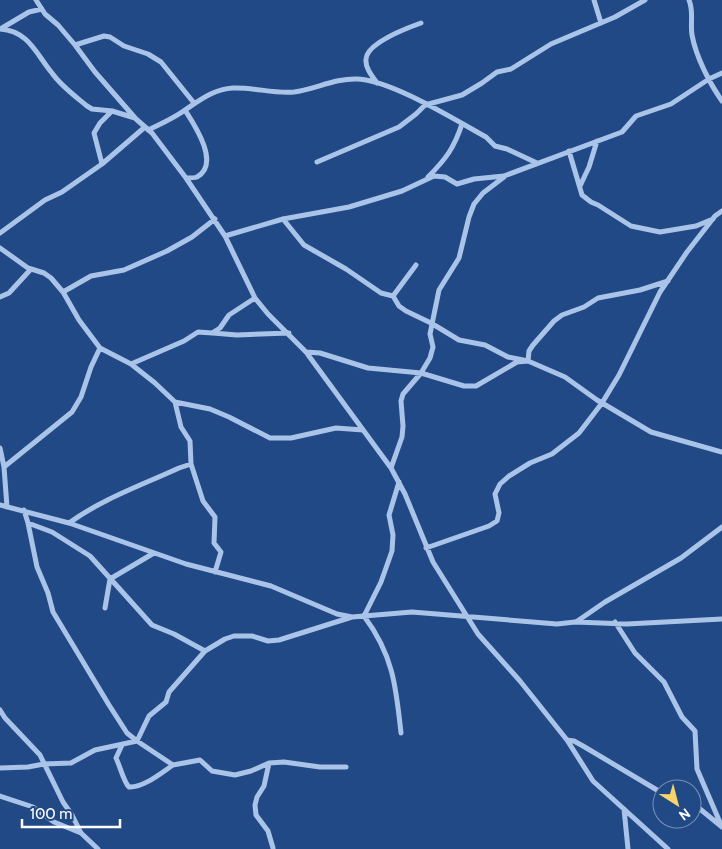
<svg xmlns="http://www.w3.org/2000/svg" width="722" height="849" viewBox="0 0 722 849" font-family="Cabin,sans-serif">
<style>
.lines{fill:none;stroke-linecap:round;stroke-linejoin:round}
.street{stroke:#aac4e9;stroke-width:5}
</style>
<rect width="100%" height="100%" fill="#214985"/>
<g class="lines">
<path class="street" d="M36,0l9,14 13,11 17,20 20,27 41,47 16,14 34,45 39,58 58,-17 66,-12 53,-16 32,-15 11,1 12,7 17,-5 30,-3 118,-44 14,-16 35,-12 38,-25 13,-6
M594,0l7,23
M689,0c5,12 1,23 3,35 4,22 18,49 30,66
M2,28l27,-16 13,-3
M0,29c29,2 36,25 52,44 9,13 23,23 35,33l5,3 20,2 23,7
M75,45l29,-9 6,1 14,9 24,8 13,8 33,41
M377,83c-5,-7 -12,-15 -11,-24 1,-16 41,-31 55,-36
M185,110c9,14 36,54 12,67 -3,1 -8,1 -11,1
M148,130c13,-6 26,-12 37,-20 15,-10 29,-21 48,-22 20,-1 41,6 61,4 22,-3 41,-14 64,-13 35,2 97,41 128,58l9,9 12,3 30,14
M569,151l13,44 9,7 7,3 33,21 29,6 36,-6 17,-7
M317,162l82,-35 17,-13 9,-9 37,-10 20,-12 15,-11 14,-3 40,-25 64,-27 30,-17
M102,164l-8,-31 6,-10 12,-12
M428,177c18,-18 26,-29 34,-53
M580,186l9,-19 8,-26
M283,219l21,26 42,24 35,24 12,3 6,10 7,5 25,12 28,17 26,5 23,12 20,4 1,-10 4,-6 21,-24 8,-6 22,-8 14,-9 42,-8 28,-9
M0,233l45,-33 17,-8 40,-28 43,-37
M225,236l30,62 13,16 38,38 85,116 14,26 28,68 45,72 42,47 47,59 26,41 75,68
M0,248l28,20 16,5 7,5 12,14 16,28 21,28 -9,19 -10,30 -9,15 -68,55
M63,292l28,-16 33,-6 43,-19 25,-14 23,-18
M393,296l23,-31
M0,297l9,-4 22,-24
M213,333l24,2 52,-2
M100,348l31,16 24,19 20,19 6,25 9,14 1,23
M306,352l14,1 48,15 53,5 43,13h12l41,-24 11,-1 37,16 32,23 54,32 71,20
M131,364l53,-23 14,-9 14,1 8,-5 9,-13 26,-17
M175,402l35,7 19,8 41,21h21l45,-10 27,2
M0,448l4,19 3,40
M391,468l11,-31 1,-11 -2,-25 2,-7 18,-21 9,-15 3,-11 -3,-13 9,-44 20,-32 10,-41 5,-13 9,-11 21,-16
M399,482l-10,33 4,20 -1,16 -11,31 -17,34c29,39 32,70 37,117
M0,505l69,18 117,41 85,22 66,28 15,3 60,-5 145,12 18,-2 52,2 95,-5
M24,510l4,13 9,44 11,26 5,19 56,93 18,28 10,8 12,-25 17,-14 3,-10 36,-41 20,-12 9,-3h18l16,5 11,-1 73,-23
M28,523l24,9 38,24 62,69 22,9 31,17
M69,523c33,-24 73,-38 110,-55l12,-4 12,37 12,16 -1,26 7,9 -6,20
M426,548l63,-22 8,-5 2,-8 -4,-19 5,-10 9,-8 21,-13 22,-9 27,-21 23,-30 17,-28 41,-83 27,-40 28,-36 7,-5
M105,608l5,-29 44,-26
M576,622l29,-20 76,-44 41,-31
M615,622l20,31 29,29 18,35 13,14 2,38 25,58
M0,710l5,8 35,37 23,47 9,13 9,18 17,16
M567,740l7,1 9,5 79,47
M122,745l-6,13c4,8 8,25 13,29 14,1 32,-14 44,-22
M269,763l-5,23 -7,11 -2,8 1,10 12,16 5,17
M0,768l28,-1 16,-3 27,-1 24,-13 42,-9 36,24 27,-5 12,11 23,4 16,-4 18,-8 15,-1 36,5h26
M0,796l33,11 21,15 27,11
M692,805l8,4 22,18
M624,809l4,40"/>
</g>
<g transform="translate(677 804) rotate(144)"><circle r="24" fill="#214985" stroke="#7a92b6"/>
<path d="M0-4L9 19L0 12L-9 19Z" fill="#f6d46b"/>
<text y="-8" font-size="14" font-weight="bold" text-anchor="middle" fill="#ffffff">N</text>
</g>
<path d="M22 819v8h98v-8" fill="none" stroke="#ffffff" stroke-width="2.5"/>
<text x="30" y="819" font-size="15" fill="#ffffff" stroke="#214985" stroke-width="4" paint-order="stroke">100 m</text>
</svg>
